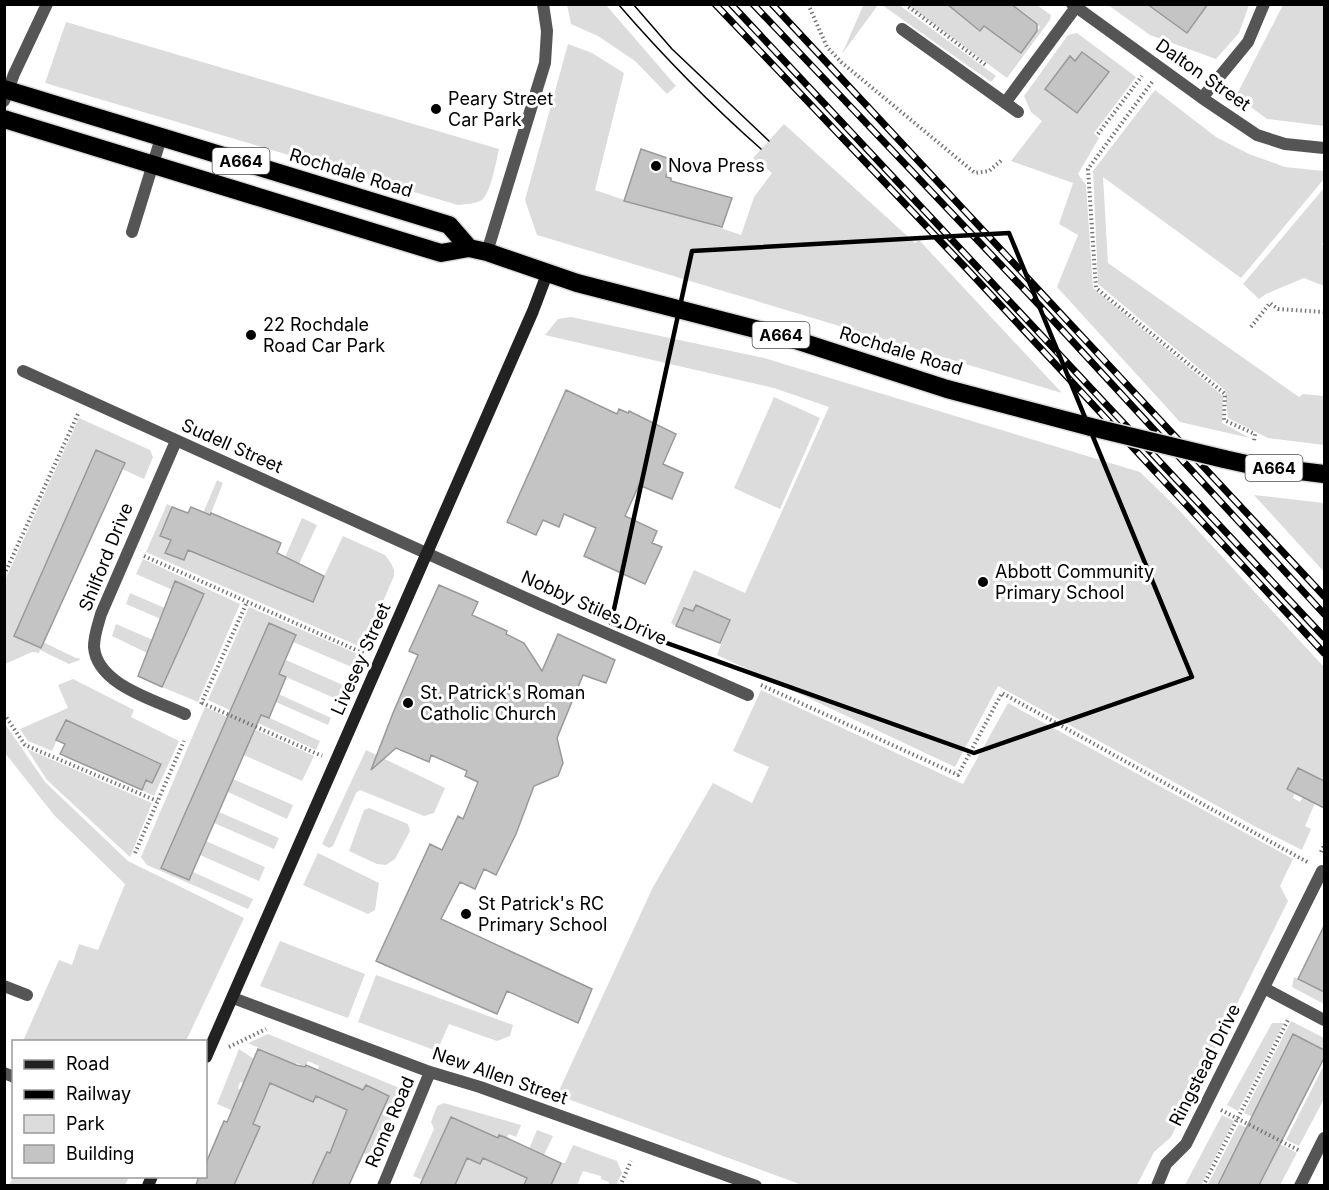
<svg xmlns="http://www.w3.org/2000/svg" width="1329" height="1190" viewBox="0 0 1329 1190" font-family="Inter,sans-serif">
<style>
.green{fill:#dcdcdc;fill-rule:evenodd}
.building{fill:#c4c4c4;stroke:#999;stroke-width:1.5}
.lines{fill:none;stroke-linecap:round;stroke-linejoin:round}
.highway-casing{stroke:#dbdbdb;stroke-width:21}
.path{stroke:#777;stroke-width:4;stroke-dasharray:1.5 3;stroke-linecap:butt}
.lane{stroke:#555;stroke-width:12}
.street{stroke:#555;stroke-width:12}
.secondary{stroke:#222;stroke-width:12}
.highway{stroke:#000;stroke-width:18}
.tram{stroke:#000;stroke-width:1.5}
.rail-casing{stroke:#000;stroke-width:7}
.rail{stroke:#fff;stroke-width:4.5;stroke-dasharray:14;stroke-linecap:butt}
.highway-bridge-casing{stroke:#dbdbdb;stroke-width:21;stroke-linecap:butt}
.highway-bridge{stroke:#000;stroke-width:18}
.marked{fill:none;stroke:#000;stroke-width:4.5;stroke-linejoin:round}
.poi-dot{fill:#000;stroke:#fff;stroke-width:2}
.labels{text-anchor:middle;stroke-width:6;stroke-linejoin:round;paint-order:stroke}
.shield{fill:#fff;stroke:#4c4c4c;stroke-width:1.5}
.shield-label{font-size:16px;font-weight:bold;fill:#000}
.street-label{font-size:18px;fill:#000;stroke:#fff}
.poi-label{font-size:18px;fill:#000;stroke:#fff;text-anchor:start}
</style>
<rect width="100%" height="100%" fill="#fff"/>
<path class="green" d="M567,5h39l70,81 -9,8 -32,-33 -37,-25 -27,-12z
M862,5h16l-36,49 21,-48z
M882,5h17l97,71 -5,6z
M908,5h46l-2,3 28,22 16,-25h41l14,10 -1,5 -43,58zM1011,5l29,22 -19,25z
M1108,5h39l40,28 21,-28h41l-10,28 -23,26 -66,-24z
M1283,5h41v121l-57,-7 -31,-23z
M66,22l433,127c-3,13 -8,43 -17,51 -7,4 -16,4 -24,5l-413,-122z
M1077,33l59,44 -42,56 5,5 -21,36 8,11 7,103 130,108 -1,27 28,15 -70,-16 -123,-135 21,-52 -19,-11 14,-41 -62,-22 31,-40 -11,-9 -7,-16 44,-61zM1082,52l27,20 -32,41 -32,-25 4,-4 5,4 7,-9 -5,-5 3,-4 6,5 7,-10 -6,-4 3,-4 6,4z
M568,44l24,9 32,20 -29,117c48,18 98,27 146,45l13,-38 18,-24 -19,-15 31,-34 131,119 4,-3 143,153 -525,-158 -12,-35z
M1155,90l61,47 33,17 36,13 39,4v8l-83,99 -138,-101 5,86 191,134 4,-3 21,2v49l-56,-7 -40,-20 -3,-28 -127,-106 -5,-113z
M1324,188v52l-2,4 2,2v40l-20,-8 -38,16 -7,5 -16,-15z
M571,317l193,41 376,114 39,38 145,157v114l-26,-13 -11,21 8,4 -2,5 7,4 3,-5 12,6 -10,23 6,3 -9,21 -46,-23 -258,-141 -43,81 -238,-112 13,-36 -34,-14 -3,6 -9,-3 -8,18 -5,-3 23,-53 51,23 84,-186 -55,-19 -229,-53 13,-16z
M774,397l46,21 -40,91 -46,-21z
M79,418l71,32 3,7 -9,22 -22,-10 2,-6 -28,-13 -82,186 26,12 3,-6 33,16h3l1,2 -11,4 -29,-14 -1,3 -7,-1 -27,12v-84z
M217,480l6,3 -15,38 -7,-3z
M1254,495l70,8v69z
M167,504l5,3 -12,29 11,4 -5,13 18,7 5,-11 123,53 31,-66 42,19 6,8 3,7v6l-31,72 -217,-96z
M302,518l15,7 -18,39 -14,-7z
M143,559l97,45 -42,98 -36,-15 42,-93 -25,-11 -4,8 -39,-17z
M130,593l37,16 -4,11 -37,-16z
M249,607l111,48 -6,13 -61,-26 3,-7 -61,67 85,39 -4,9 -108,-50z
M116,624l37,16 -6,13 -35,-17z
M286,660l59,26 -6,14 -60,-26z
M73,679l61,31 -3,7 48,24 -25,55 -12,-6 4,-10 6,3 9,-20 -95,-43 -14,31 -24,-10 -8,-12 48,-21 -10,-23z
M761,690l202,94 45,-81 285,156 -13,27 8,15 -117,236 -17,15 -17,33h-335l-245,-90 96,-208 60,-104 39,20 17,-36 -36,-16z
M272,691l59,27 -3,7 -59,-26z
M205,707l109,49 -12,25 -58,-26 6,-16 -27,-12 -62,141 28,12 4,-8 60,27 -5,10 -101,-44 -6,-8z
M5,724l40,58 83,79 116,57 -58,123h-163l36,-81 13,5 7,-21 19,6 27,-66 -71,-69 -49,-62z
M27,749l125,54 -22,54 -83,-77z
M366,750l79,38 -11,25 -10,3 -64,-26 -4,3 -23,53 -4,2 -7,-4z
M233,779l60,26 -6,14 -59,-27z
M369,808l39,16 2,7 -15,28 -9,6 -9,-1 -28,-13 15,-41z
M219,812l60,26 -5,11 -60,-26z
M206,841l59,26 -6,14 -59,-26z
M318,853l61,30 -4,27 -7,4 -65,-29z
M280,941l85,33 -17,44 -88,-32z
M376,975l137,50 -3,11 -13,5 -48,-17 -12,27 -79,-29z
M1294,977l30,15v12l-32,-17z
M1291,1021l33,17v12l-31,-16 -1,4 2,14 -9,-4 -4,9 8,4 -6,13 -8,-4 -4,8 1,18 -8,-4 -4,8 8,4 -15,13 -9,-4z
M1272,1023h12l-46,88 -11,-6z
M268,1034l134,55 3,7 -6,17 -7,4 -20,40 -9,-4 -37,-1 -5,14 3,2 -7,17h-83l25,-58 -26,-12 1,-4 -17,-7 22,-55 15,10 -10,24 -4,-1 -2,6 3,2 15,25 24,-57 -32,-15zM308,1061l11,5 -2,6 8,3 -12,26 -27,-12 11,-26 8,4z
M1324,1065v34l-25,47 -13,-6z
M444,1103l77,22 -5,12 -7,-3 -3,4 -7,-2 -11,24 39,18 -3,7h-103l2,-5 -10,-4 21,-47 -3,-7 6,-16zM451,1118l22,10 -1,5 18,8 -10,22 -19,-8 -1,2 6,3 -3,8 -7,-3 -3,5 -21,-10z
M1222,1115l12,6 -33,64h-16z
M1239,1124l8,4 -10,43 -8,14 -9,-4 -2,3 3,1 -14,1z
M537,1130l16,6 -9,19 -15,-6z
M1280,1144l17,9 -17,32 -21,1z
M573,1145l44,16 5,12 -6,12h-8l1,-3 -8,-3v-3l-18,-5 -6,14 -26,1 10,-23h4z
M14,1176l115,1 -4,8h-116z"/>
<path class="building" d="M947,4h64l26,20v7l-16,22 -37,-27 -4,5z
M1147,4h61l-21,29z
M1082,52l27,20 -32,41 -32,-24 25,-33 5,5z
M641,149l29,10 -4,18 5,1v3l61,17 -10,29 -98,-26z
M566,390l51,24 2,-5 9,4 1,-2 47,23 -13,30 20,9 -11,26 -33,-14 -14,31 32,15 -5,12 10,4 -17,37 -61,-28 12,-28 -32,-14 -5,13 -16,-7 -7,15 -29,-13z
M96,450l29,13 -84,185 -27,-12z
M172,507l16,6 3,-6 19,8 1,-2 70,30 -4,10 47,23 -11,26 -125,-52 -4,10 -19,-7 6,-13 -11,-4z
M175,581l29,13 -42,93 -24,-11z
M439,585l39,17 -6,13 35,16 -1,3 18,9 18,28 16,-37 57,26 -9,23 -23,-8 -26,63 6,25 -5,13 -24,10 -18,48 -20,41 -12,-6 -9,20 -15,-7 -19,37 151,70 -14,34 -71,-32 -10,23 -121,-53 54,-117 12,6 16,-34 5,3 15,-37 -13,-6 2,-5 -36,-16 -2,7 -33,-14 -25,22 22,-57 25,-58 -9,-4z
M696,605l34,15 -10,23 -44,-17 8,-18 9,3z
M269,623l27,12 -17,39 7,3 -17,41 -8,-3 -72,165 -28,-12z
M66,720l95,44 -9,19 -6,-3 -4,10 -82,-36 5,-10 -9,-4z
M1298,768l26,13v27l-37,-19z
M1324,926v66l-26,-13z
M1293,1034l31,16v8l-65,127h-41z
M258,1049l38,16 9,2 1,-2 57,25 3,-5 23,11 -40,89h-37l15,-33 3,1 17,-43 -31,-14 -3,6 -43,-19 -17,41 7,3 -26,58h-38l3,-9h7v-13l18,-42 3,1z
M451,1117l47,21 1,-3 8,3 54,25 -10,22h-27l3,-7 -44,-20 -3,6 -13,-6 -12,27h-35z"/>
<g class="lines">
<g class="highway-casing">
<path id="highway" d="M4,89l445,136 20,23
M4,119l437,134 28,-5 18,4 90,31 209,54 161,52 144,38
M1224,459l27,6 73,9"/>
</g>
<path class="path" d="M808,4l19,43 14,15 134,111 14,-2 14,-12
M905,4l82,62
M1152,82l-64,87 8,119 129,106 -1,26 31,14 -1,7
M1098,134l44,-58
M1251,327l19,-24 8,6 46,3
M144,556l221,98
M4,575l74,-161
M761,685l197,90 44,-82 307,170
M202,703l120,53
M201,704l46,-102
M4,714l21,31 132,56
M1321,852l3,-7
M135,853l49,-112
M229,1047l37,-18
M1221,1110l79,41
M620,1186l11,-25
M1203,1186l86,-168"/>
<path class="lane" d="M902,29l116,83
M1005,103l71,-96
M132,232l29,-94
M4,986l23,9"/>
<path class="street" d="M1072,4l130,94 55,37 28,9 39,4
M1202,98l46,-56 16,-38
M4,101l10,-27 33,-70
M487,252l58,-189 2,-32 -4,-27
M23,371l516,233 209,91
M176,441l-75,173c-3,11 -7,21 -7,33 3,38 61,53 91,67
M1264,988l60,32
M233,998l197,74 50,15 276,99
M4,1073l10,4
M383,1186l47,-114
M1157,1186l9,-22 20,-20 136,-273
M1300,1186l24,-48"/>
<path class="secondary" d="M206,1057l327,-746 14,-37
M148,1186l4,-10"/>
<use href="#highway" class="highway"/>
<path class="tram" d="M618,4c45,52 92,100 143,145
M633,4l39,45 97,92"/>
<g class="rail-casing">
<path id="rail" d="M715,4l251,264 358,385
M731,4l593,633
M753,4l287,302 284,308
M772,4l552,592"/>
</g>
<use href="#rail" class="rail"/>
<g class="highway-bridge-casing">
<path id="highway-bridge" d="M1091,427l133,32"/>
</g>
<use href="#highway-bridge" class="highway-bridge"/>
</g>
<path class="marked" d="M1009,233l183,444 -218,76 -363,-130 81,-372z"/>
<g class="poi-dot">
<circle cx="436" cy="109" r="6"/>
<circle cx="656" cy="166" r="6"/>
<circle cx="251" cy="335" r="6"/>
<circle cx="983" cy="582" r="6"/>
<circle cx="408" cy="703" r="6"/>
<circle cx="466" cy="914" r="6"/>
</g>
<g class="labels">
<g class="shield">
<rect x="212.5" y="148" width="57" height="26" rx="4.5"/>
<rect x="752.5" y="322" width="57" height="26" rx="4.5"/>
<rect x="1245.5" y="455" width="57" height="26" rx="4.5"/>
</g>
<g class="shield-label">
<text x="241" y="167">A664</text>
<text x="781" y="341">A664</text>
<text x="1274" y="474">A664</text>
</g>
<g class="street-label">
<text transform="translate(1203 75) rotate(35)" y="6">Dalton Street</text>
<text transform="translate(351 173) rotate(17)" y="6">Rochdale Road</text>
<text transform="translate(901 351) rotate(17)" y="6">Rochdale Road</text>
<text transform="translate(232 446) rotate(24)" y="6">Sudell Street</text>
<text transform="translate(106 557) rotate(-68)" y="6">Shilford Drive</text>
<text transform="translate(594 608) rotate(24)" y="6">Nobby Stiles Drive</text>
<text transform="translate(361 659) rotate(-66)" y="6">Livesey Street</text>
<text transform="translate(1205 1065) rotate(-63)" y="6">Ringstead Drive</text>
<text transform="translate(500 1076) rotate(19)" y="6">New Allen Street</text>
<text transform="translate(390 1122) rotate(-67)" y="6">Rome Road</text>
</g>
<g class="poi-label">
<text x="448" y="105">Peary Street<tspan x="448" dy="21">Car Park</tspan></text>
<text x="668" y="172">Nova Press</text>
<text x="263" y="331">22 Rochdale<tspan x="263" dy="21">Road Car Park</tspan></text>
<text x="995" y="578">Abbott Community<tspan x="995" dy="21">Primary School</tspan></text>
<text x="420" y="699">St. Patrick's Roman<tspan x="420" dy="21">Catholic Church</tspan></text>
<text x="478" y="910">St Patrick's RC<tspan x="478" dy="21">Primary School</tspan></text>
</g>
</g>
<rect width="1329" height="1190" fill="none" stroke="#000000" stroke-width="12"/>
<rect x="12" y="1040" width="195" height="138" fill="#ffffff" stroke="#999999" stroke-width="1.5"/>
<rect x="24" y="1060" width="30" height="9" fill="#222222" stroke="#999999" stroke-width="1.5"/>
<text x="66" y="1070" font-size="18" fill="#000000">Road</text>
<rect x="24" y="1090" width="30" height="9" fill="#000000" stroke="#999999" stroke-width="1.5"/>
<text x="66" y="1100" font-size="18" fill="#000000">Railway</text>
<rect x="24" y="1115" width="30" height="18" fill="#dcdcdc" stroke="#999999" stroke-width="1.5"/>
<text x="66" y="1130" font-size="18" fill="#000000">Park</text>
<rect x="24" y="1145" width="30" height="18" fill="#c4c4c4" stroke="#999999" stroke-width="1.5"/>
<text x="66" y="1160" font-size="18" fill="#000000">Building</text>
</svg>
